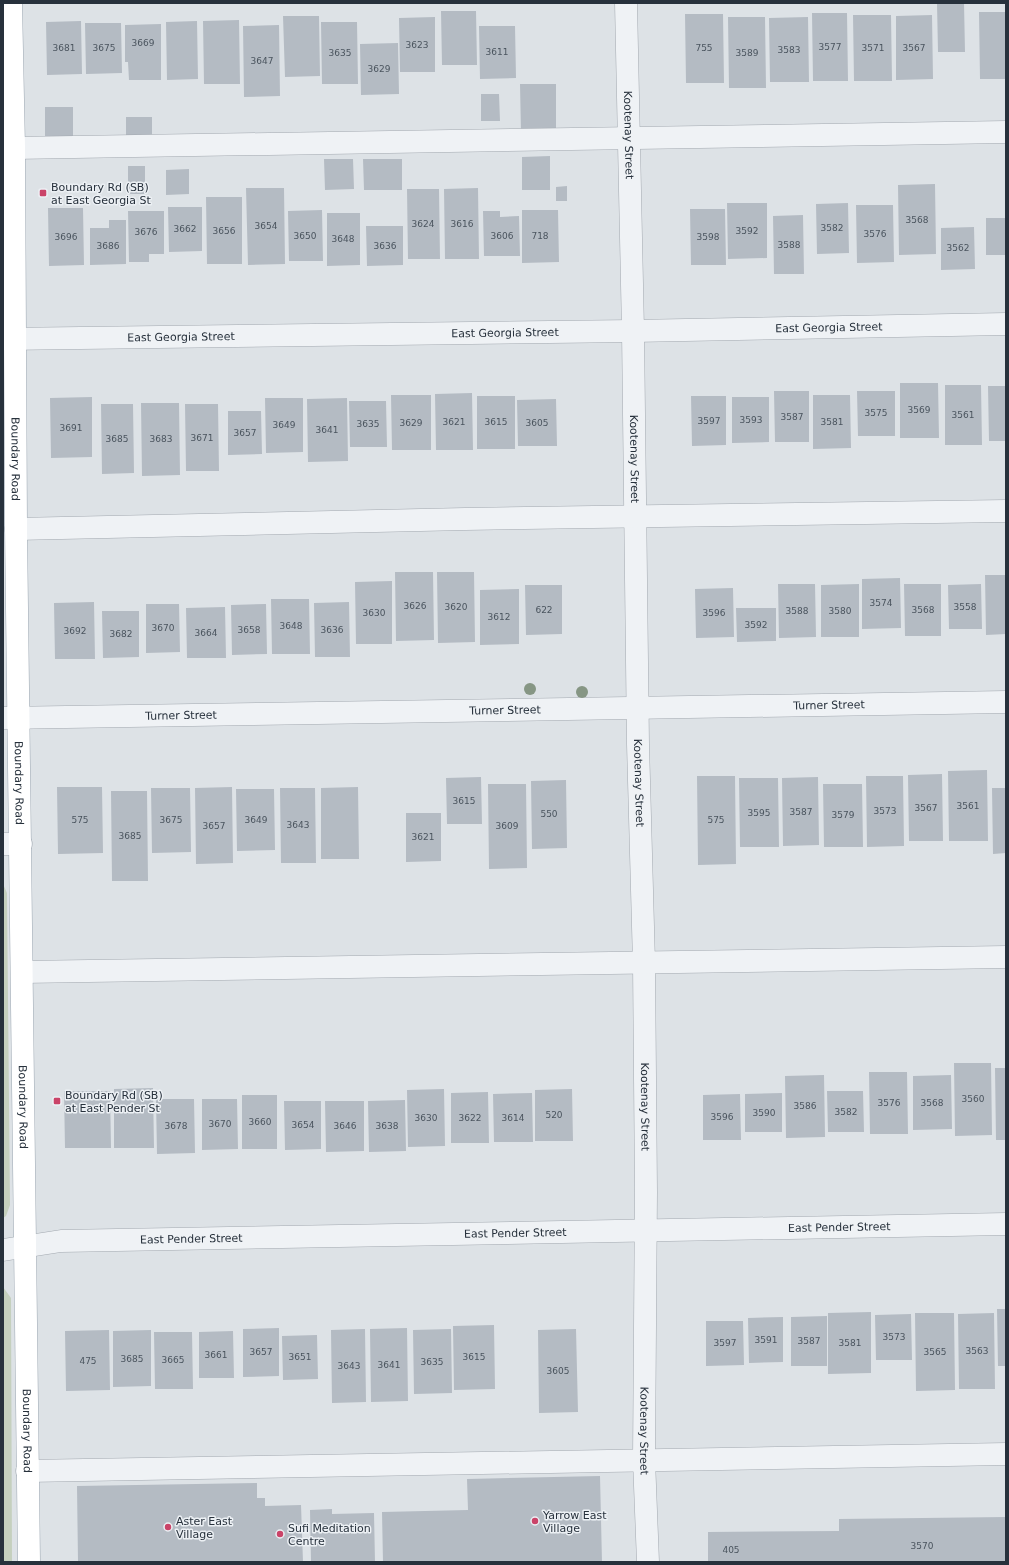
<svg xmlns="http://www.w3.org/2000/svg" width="1009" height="1565" viewBox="0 0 1009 1565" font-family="'DejaVu Sans',sans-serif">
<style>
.green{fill:#c5d0be}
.building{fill:#b4bbc3}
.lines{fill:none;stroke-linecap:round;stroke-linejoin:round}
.minor-casing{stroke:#a3a9b0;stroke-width:23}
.major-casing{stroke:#9ca7b2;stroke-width:23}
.minor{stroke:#eff2f5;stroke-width:22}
.major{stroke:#fff;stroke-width:22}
.tree{fill:#869684}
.poi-dot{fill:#ca4368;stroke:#ecf0f4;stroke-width:1.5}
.labels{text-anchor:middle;stroke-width:3;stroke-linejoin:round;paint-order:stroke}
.number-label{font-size:9px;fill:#4a545e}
.street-label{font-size:11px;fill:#27313c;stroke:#ecf0f4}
.poi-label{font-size:11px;fill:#27313c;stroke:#ecf0f4;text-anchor:start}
</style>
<rect width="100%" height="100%" fill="#dde2e6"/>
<path class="green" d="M3,884l4,9 3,312 -4,11 -3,2z
M3,1287l8,11 1,264h-9z"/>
<path class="building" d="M937,3h27l1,49h-27z
M441,11h35l1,54h-35z
M979,12h27v67h-26z
M812,13h35l1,68h-35z
M685,14h38l1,69h-38z
M853,15h38l1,66h-38z
M932,15l1,64 -37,1v-64z
M283,16h36l1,60 -35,1z
M435,17v55h-35l-1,-54z
M728,17h37l1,71h-37z
M808,17l1,65h-39l-1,-64z
M239,20l1,64h-36l-1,-63z
M81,21l1,53 -35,1 -1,-53z
M197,21l1,58 -31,1 -1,-58z
M321,22h36l1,62h-36z
M85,23h36l1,50 -36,1z
M161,24v56h-32l-1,-18h-3v-37z
M279,25l1,71 -36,1 -1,-71z
M479,26h36l1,52 -36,1z
M398,43l1,51 -38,1 -1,-51z
M520,84h36v48l-35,1z
M481,94h18l1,27h-19z
M45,107h28v30h-28z
M126,117h26v22h-26z
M550,156v34h-28v-33z
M324,159h29l1,30 -29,1z
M363,159h39v31h-38z
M128,166h17v28h-17z
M189,169v25l-23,1v-25z
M935,184l1,70 -37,1 -1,-70z
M567,186v15h-11v-14z
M246,188h38l1,76 -37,1z
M478,188l1,71h-34l-1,-70z
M407,189h32l1,70h-32z
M206,197h36v67h-35z
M727,203h40v55l-39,1z
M848,203l1,50 -32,1 -1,-50z
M856,205h37l1,57 -37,1z
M168,207h34v44l-33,1z
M48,208h35l1,57 -35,1z
M690,209h35l1,56h-35z
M322,210l1,51h-34l-1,-50z
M522,210h36l1,52 -37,1z
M128,211h36v43h-15v8h-20z
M483,211h17v6l19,-1 1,40h-36z
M327,213h33v52l-33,1z
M803,215l1,59h-30l-1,-58z
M986,218h20v37h-20z
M109,220h17v44l-36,1v-37h19z
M366,226h37v39l-36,1z
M974,227l1,42 -34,1v-42z
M900,383h38l1,55h-39z
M945,385h36l1,60h-37z
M988,386h18v55h-17z
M774,391h35v51h-34z
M857,391h38v45h-37z
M472,393l1,57h-37l-1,-56z
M391,395h40v55h-39z
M813,395h37l1,53 -38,1z
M477,396h38v53h-38z
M691,396h35v49l-34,1z
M92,397v60l-41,1 -1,-60z
M732,397h37v45l-37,1z
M265,398h38v54l-37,1z
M347,398l1,63 -40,1 -1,-63z
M556,399l1,47h-39l-1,-46z
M349,401h37l1,46h-37z
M141,403h38l1,72 -38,1z
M101,404h32l1,69 -32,1z
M185,404h33l1,67h-33z
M228,411h33l1,43 -34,1z
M395,572h38l1,68 -38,1z
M437,572h37l1,70 -37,1z
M985,575h21v59l-20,1z
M900,578l1,50 -39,1v-50z
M392,581v63h-36l-1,-62z
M778,584h37l1,53 -37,1z
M859,584v53h-38v-52z
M904,584h37v52h-36z
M981,584l1,45h-33l-1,-44z
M525,585h37v49l-36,1z
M733,588l1,49 -38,1 -1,-49z
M519,589v55l-39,1v-55z
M271,599h38l1,55h-38z
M94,602l1,57h-40l-1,-56z
M349,602l1,55h-35l-1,-54z
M146,604h33l1,48 -34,1z
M266,604l1,50 -35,1 -1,-50z
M225,607l1,51h-39l-1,-50z
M736,608h40v33l-39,1z
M102,611h37v46l-36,1z
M987,770l1,71h-39l-1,-70z
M942,774l1,67h-34l-1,-66z
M697,776h38l1,88 -38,1z
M866,776h37l1,70 -37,1z
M481,777l1,47h-35l-1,-46z
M818,777l1,68 -36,1 -1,-68z
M739,778h39l1,69h-39z
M566,780l1,68 -35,1 -1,-68z
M488,784h38l1,84 -38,1z
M823,784h39l1,63h-39z
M57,787h45l1,66 -45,1z
M232,787l1,76 -37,1 -1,-76z
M358,787l1,72h-38v-71z
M151,788h39l1,64 -39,1z
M280,788h35l1,75h-35z
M992,788h14v65l-13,1z
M236,789h38l1,61 -38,1z
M111,791h36l1,90h-36z
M406,813h35v48l-35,1z
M954,1063h37l1,72 -37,1z
M995,1068h11v72h-10z
M869,1072h38l1,62h-38z
M824,1075l1,62 -39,1 -1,-62z
M951,1075l1,54 -39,1v-54z
M153,1088l1,60h-40v-59z
M444,1089l1,57 -37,1 -1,-57z
M572,1089l1,52h-38v-51z
M64,1091h46l1,57h-46z
M827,1091h36l1,41h-36z
M488,1092l1,51h-38v-50z
M532,1093l1,49h-39l-1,-48z
M782,1093v39h-37v-38z
M740,1094l1,46h-38v-45z
M242,1095h35v54h-35z
M156,1099h38l1,54 -38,1z
M202,1099h35l1,50 -36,1z
M405,1100l1,51 -37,1 -1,-51z
M284,1101h37v48l-36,1z
M325,1101h39v50l-38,1z
M997,1309h9v57h-8z
M871,1312v61l-43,1v-61z
M915,1313h39l1,77 -39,1z
M994,1313l1,76h-36l-1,-75z
M911,1314l1,46h-36l-1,-45z
M827,1316v50h-36v-49z
M783,1317v45l-34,1 -1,-45z
M706,1321h37l1,44 -38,1z
M494,1325l1,64 -41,1 -1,-64z
M279,1328v48l-36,1v-48z
M407,1328l1,73 -37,1 -1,-73z
M365,1329l1,73 -34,1 -1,-73z
M451,1329l1,64 -38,1 -1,-64z
M576,1329l2,83 -39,1 -1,-83z
M109,1330l1,60 -44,1 -1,-60z
M151,1330v56l-38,1v-56z
M233,1331l1,47h-35v-46z
M154,1332h38l1,57h-38z
M317,1335l1,44 -35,1 -1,-44z
M600,1476l2,86h-219l-1,-50 86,-2 -1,-31z
M257,1483v15h8v8l36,-1 2,57h-225l-1,-76z
M332,1509v5l42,-1 1,49h-64l-1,-52z
M1006,1517v45h-298v-30l131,-1v-12z"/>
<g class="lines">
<g class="minor-casing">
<g id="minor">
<path id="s1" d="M626,3l7,328 5,413 6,219 2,229 -2,268 4,102"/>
<path d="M14,148l992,-16"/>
<path id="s2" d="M3,339l630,-8 373,-7"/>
<path d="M16,529l449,-10 541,-8"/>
<path id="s3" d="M3,718l1003,-16"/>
<path d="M3,844h18"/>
<path d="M22,972l984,-15"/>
<path id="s4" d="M3,1250l58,-9 945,-17"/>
<path d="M27,1471l979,-17"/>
</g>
</g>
<g class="major-casing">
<g id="major">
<path id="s5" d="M11,3l3,145 2,381 13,1033"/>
</g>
</g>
<use href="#minor" class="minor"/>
<use href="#major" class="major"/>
</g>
<g class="tree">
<circle cx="530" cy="689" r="6"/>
<circle cx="582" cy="692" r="6"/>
</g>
<g class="poi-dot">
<rect x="39" y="189" width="8" height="8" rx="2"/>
<rect x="53" y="1097" width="8" height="8" rx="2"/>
<circle cx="535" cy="1521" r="4"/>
<circle cx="168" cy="1527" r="4"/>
<circle cx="280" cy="1534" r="4"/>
</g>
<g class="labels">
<g class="number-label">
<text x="143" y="46">3669</text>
<text x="417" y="48">3623</text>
<text x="830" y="50">3577</text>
<text x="64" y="51">3681</text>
<text x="104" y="51">3675</text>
<text x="704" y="51">755</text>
<text x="873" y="51">3571</text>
<text x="914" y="51">3567</text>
<text x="789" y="53">3583</text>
<text x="497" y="55">3611</text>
<text x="340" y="56">3635</text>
<text x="747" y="56">3589</text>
<text x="262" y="64">3647</text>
<text x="379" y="72">3629</text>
<text x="917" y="223">3568</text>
<text x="423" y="227">3624</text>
<text x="462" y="227">3616</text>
<text x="266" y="229">3654</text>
<text x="832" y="231">3582</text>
<text x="185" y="232">3662</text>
<text x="224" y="234">3656</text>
<text x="747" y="234">3592</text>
<text x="146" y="235">3676</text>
<text x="875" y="237">3576</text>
<text x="305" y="239">3650</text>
<text x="502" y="239">3606</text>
<text x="540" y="239">718</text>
<text x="66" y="240">3696</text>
<text x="708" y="240">3598</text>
<text x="343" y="242">3648</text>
<text x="789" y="248">3588</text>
<text x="108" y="249">3686</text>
<text x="385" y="249">3636</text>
<text x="958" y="251">3562</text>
<text x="919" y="413">3569</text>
<text x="876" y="416">3575</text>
<text x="963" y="418">3561</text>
<text x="792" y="420">3587</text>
<text x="751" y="423">3593</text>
<text x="709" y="424">3597</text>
<text x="454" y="425">3621</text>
<text x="496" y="425">3615</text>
<text x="832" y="425">3581</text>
<text x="411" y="426">3629</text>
<text x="537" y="426">3605</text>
<text x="368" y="427">3635</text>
<text x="284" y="428">3649</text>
<text x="71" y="431">3691</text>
<text x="327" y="433">3641</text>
<text x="245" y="436">3657</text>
<text x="202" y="441">3671</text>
<text x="117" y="442">3685</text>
<text x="161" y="442">3683</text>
<text x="881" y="606">3574</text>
<text x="415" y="609">3626</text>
<text x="456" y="610">3620</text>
<text x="965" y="610">3558</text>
<text x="544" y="613">622</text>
<text x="923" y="613">3568</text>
<text x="797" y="614">3588</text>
<text x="840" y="614">3580</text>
<text x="374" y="616">3630</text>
<text x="714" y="616">3596</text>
<text x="499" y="620">3612</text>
<text x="756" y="628">3592</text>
<text x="291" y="629">3648</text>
<text x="163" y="631">3670</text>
<text x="249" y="633">3658</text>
<text x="332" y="633">3636</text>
<text x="75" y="634">3692</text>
<text x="206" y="636">3664</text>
<text x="121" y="637">3682</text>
<text x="464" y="804">3615</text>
<text x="968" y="809">3561</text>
<text x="926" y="811">3567</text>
<text x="885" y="814">3573</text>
<text x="801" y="815">3587</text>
<text x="759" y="816">3595</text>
<text x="549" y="817">550</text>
<text x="843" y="818">3579</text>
<text x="80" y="823">575</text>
<text x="171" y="823">3675</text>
<text x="256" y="823">3649</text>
<text x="716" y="823">575</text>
<text x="298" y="828">3643</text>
<text x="214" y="829">3657</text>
<text x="507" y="829">3609</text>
<text x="130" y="839">3685</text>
<text x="423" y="840">3621</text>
<text x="973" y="1102">3560</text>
<text x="889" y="1106">3576</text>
<text x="932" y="1106">3568</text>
<text x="805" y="1109">3586</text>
<text x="846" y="1115">3582</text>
<text x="764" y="1116">3590</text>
<text x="554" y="1118">520</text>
<text x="722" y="1120">3596</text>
<text x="426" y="1121">3630</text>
<text x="470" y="1121">3622</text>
<text x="513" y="1121">3614</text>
<text x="260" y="1125">3660</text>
<text x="220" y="1127">3670</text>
<text x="303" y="1128">3654</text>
<text x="176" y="1129">3678</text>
<text x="345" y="1129">3646</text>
<text x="387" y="1129">3638</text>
<text x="894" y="1340">3573</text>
<text x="766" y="1343">3591</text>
<text x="809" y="1344">3587</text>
<text x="725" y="1346">3597</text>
<text x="850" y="1346">3581</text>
<text x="977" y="1354">3563</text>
<text x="261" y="1355">3657</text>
<text x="935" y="1355">3565</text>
<text x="216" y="1358">3661</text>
<text x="300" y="1360">3651</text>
<text x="474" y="1360">3615</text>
<text x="132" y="1362">3685</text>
<text x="173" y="1363">3665</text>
<text x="88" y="1364">475</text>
<text x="432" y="1365">3635</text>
<text x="389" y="1368">3641</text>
<text x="349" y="1369">3643</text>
<text x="558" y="1374">3605</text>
<text x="922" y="1549">3570</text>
<text x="731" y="1553">405</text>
</g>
<g class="street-label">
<text dy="4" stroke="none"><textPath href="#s1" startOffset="132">Kootenay Street</textPath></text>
<text dy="4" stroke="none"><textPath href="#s2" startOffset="826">East Georgia Street</textPath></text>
<text dy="4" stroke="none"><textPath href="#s2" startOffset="502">East Georgia Street</textPath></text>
<text dy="4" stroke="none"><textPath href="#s2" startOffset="178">East Georgia Street</textPath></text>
<text dy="4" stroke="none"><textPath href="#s5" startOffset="456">Boundary Road</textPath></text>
<text dy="4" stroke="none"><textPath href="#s1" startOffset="456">Kootenay Street</textPath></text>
<text dy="4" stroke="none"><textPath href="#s3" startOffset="826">Turner Street</textPath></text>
<text dy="4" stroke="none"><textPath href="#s3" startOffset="502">Turner Street</textPath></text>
<text dy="4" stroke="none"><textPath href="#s3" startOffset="178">Turner Street</textPath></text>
<text dy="4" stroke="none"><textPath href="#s5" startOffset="780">Boundary Road</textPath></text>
<text dy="4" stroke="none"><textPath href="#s1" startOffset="780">Kootenay Street</textPath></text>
<text dy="4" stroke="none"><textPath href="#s5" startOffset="1104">Boundary Road</textPath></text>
<text dy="4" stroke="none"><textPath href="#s1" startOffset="1104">Kootenay Street</textPath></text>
<text dy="4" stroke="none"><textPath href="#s4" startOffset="837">East Pender Street</textPath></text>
<text dy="4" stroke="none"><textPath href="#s4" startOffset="513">East Pender Street</textPath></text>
<text dy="4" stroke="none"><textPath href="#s4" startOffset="189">East Pender Street</textPath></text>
<text dy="4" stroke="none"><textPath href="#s5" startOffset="1428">Boundary Road</textPath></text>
<text dy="4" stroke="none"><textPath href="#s1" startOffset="1428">Kootenay Street</textPath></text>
</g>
<g class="poi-label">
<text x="51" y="191">Boundary Rd (SB)<tspan x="51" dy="13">at East Georgia St</tspan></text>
<text x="65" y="1099">Boundary Rd (SB)<tspan x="65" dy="13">at East Pender St</tspan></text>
<text x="543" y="1519">Yarrow East<tspan x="543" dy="13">Village</tspan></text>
<text x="176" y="1525">Aster East<tspan x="176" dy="13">Village</tspan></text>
<text x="288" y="1532">Sufi Meditation<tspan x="288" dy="13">Centre</tspan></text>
</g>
</g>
<rect width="1009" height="1565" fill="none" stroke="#27313c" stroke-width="8"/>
</svg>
